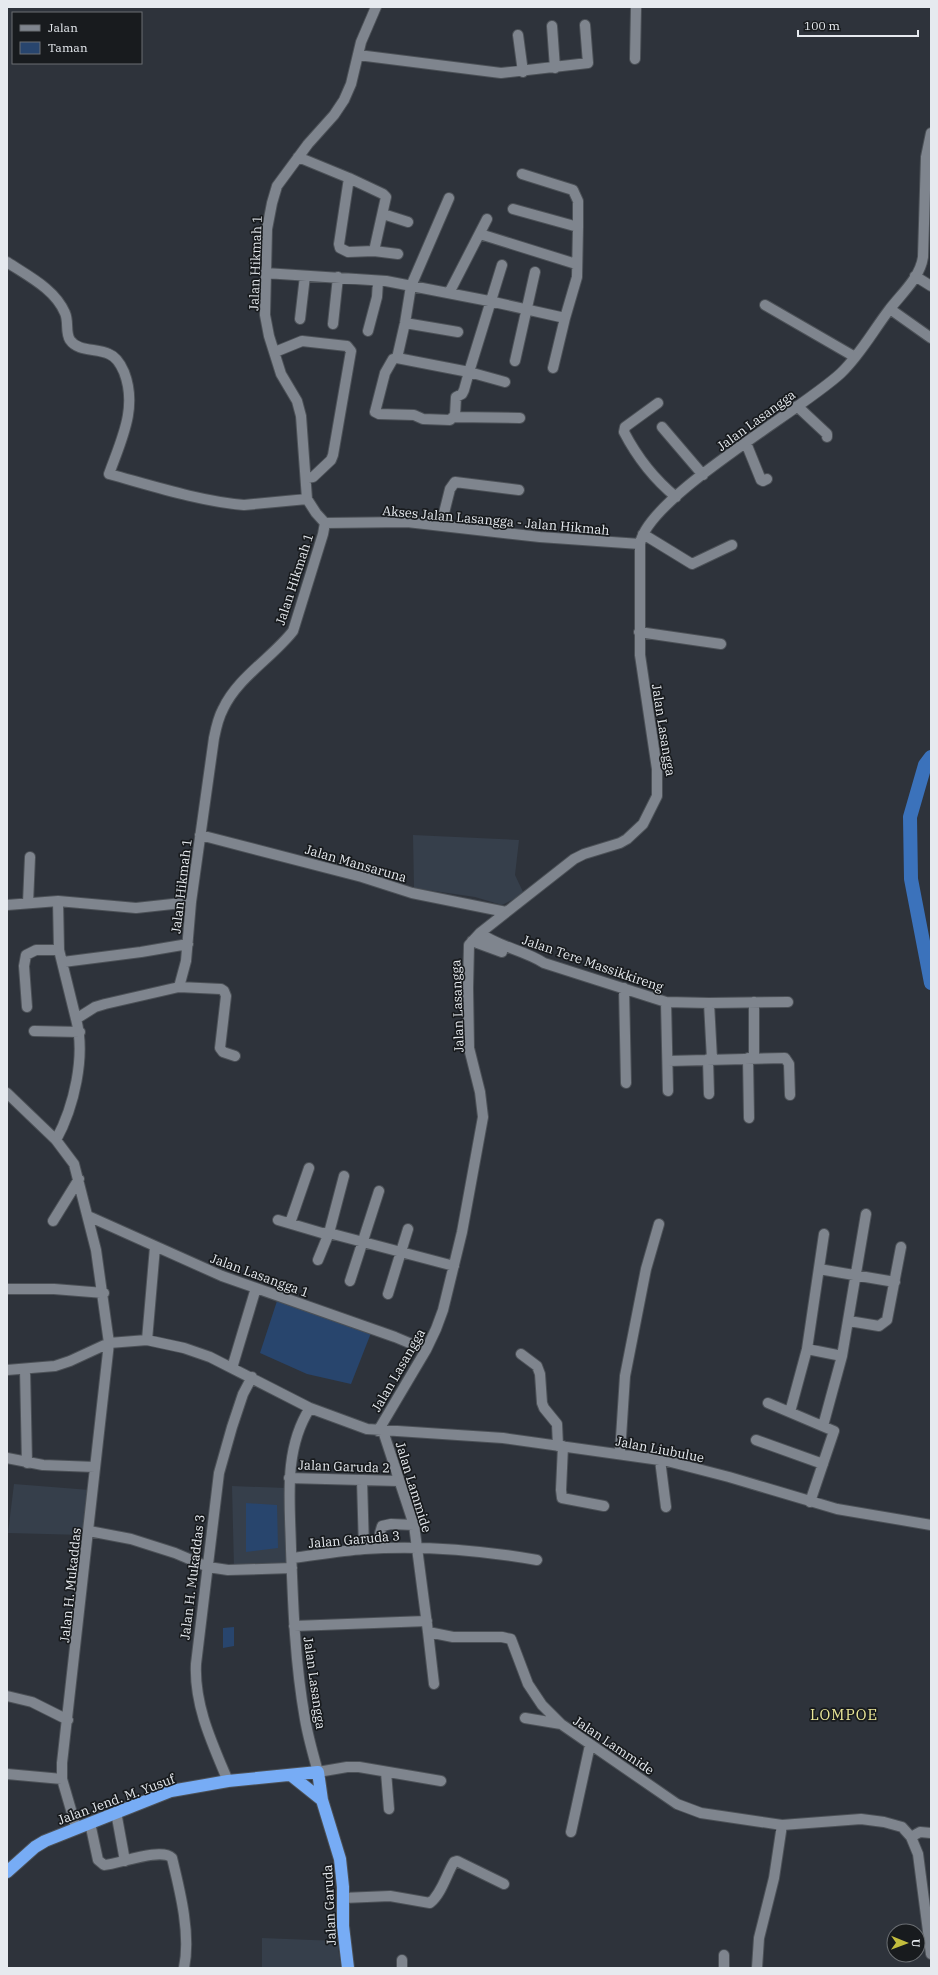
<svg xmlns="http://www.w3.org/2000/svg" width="938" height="1975" viewBox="0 0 938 1975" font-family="'IBM Plex Serif',serif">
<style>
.built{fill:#363f4b}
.green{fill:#28456d}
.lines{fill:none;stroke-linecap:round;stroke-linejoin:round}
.river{stroke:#3b72bb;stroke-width:14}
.minor-casing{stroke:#4c5157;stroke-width:12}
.highway-casing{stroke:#4c5157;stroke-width:14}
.minor{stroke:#7f858e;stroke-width:10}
.highway{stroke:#77acf5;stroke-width:12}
.labels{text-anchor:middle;stroke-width:3.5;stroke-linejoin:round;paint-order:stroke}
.street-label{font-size:13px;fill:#e6eaef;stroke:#181b1e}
.quarter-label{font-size:15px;letter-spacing:1px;fill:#eae798;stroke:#181b1e}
</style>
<rect width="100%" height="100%" fill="#2e333b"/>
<path class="built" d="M413,835l106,5 -4,35 9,19 -22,11 -27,-8 -61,-9z
M14,1484l76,6 -6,45 -76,-2z
M232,1486l54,2 3,78 -55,2z
M262,1938l75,3 4,27h-79z"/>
<path class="green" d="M277,1301l94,32 -20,51 -44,-10 -47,-21z
M246,1503l31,2 1,43 -32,4z
M234,1627v19l-11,2v-20z"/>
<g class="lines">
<path class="river" d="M931,757l-6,8 -15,52 1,62 20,104"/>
<g class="minor-casing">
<path id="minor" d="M552,26l3,42
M518,35l5,37
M358,55l143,18 87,-10 -3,-38
M635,59l1,-52
M298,157l51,21
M522,174l51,16 5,11v26
M449,198l-38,88 -6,37 -8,35 -4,1 -8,14 -10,39 4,2 35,1 9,4 27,1 5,-5 1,-18 6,-3 2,-4 5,-18 36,10
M383,214l25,8
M480,234l96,30
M374,251l12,-54 -3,-3 -34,-16 -10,66 1,4 8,4 26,-1 24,3
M7,262c21,14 48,27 58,51 4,9 0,19 5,27 8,12 27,8 39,14 8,3 12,11 15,18 14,36 -3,68 -15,102 44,12 90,27 135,31l63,-6
M265,273l121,8 103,20 76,17 12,-41 1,-50 -65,-18
M915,276l16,10
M449,293l38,-74
M765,305l90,52
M890,309l41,29
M300,319l5,-43
M405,323l53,9
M333,324l5,-47
M368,331l9,-34 1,-16
M275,352l27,-11 45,5 4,5 -18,104 -2,5 -18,17 -7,1
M397,358l72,14 33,-107
M515,361l20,-89
M553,368l12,-50
M658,403l-33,24 -1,5c13,25 30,47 52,65
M797,406l30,28v3
M454,417l66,1
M662,427l41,48
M746,443l15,37 2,1 4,-2
M325,523l82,-1 133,15 100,7
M441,525l9,-36 5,-7 64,8
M643,534l49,30 40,-19
M639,632l82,12
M200,835l162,42 50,16 94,19
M58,901l1,49 17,69
M28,903l2,-46
M7,905l51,-4 78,7 55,-6
M480,933c19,14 44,17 64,30l122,39 2,89
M472,941l30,11
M63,962l78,-10 47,-8
M179,987l42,2 3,2 2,5 -6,52 3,4 12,4
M624,988l2,95
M666,1002l43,1 3,56
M754,1002v56
M709,1003l79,-1
M27,1007l-3,-41 2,-11 10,-5h23
M34,1031l46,1
M748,1058l1,60
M708,1059l1,35
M668,1061l117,-3 4,6 1,31
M7,1093l49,47 18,24 22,86 13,93 -47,420v16l14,48
M56,1140c18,-33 30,-84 20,-121l19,-12 10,-3 74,-17 7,-26 5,-59 23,-164c2,-10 4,-20 9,-29 15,-32 49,-51 70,-78l30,-97 2,-11 -9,-10 -9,-14 -6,-83 -4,-15 -16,-27 -12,-38 -4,-21 2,-86 5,-26 5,-17 31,-42 26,-29 10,-15 7,-16 10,-42 15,-35
M88,1216l134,60 173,61 31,13
M278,1220l44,13h7l125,33
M53,1221l26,-42
M290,1223l19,-55
M318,1260l11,-27 15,-57
M819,1269l76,13
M350,1281l29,-90
M7,1289h47l50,4
M388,1294l20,-65
M849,1321l30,5 8,-6 14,-73
M147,1340l8,-93
M807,1349l35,7
M521,1354l16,12 3,8 2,29 2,5 13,16 1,22
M232,1368l24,-80
M25,1369l2,94
M7,1370l48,-4 15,-5 39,-18 38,-3 37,8 26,9 100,51 57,21 136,9 164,23 62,16 108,32 94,16
M768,1403l66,28 -24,71
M310,1408c-27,42 -20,93 -19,141 2,57 4,114 14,170 3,18 8,35 13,53l29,-5h12l82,14
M790,1412l17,-63 17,-115
M823,1426l19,-70 24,-142
M378,1431l48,-81 10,-21 7,-19 19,-78 21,-115 -3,-25 -11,-44 -1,-60 1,-43 11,-12 94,-74 10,-5 36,-11 7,-4 16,-15 14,-28v-27l-17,-114v-111c7,-47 162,-134 201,-171 19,-18 32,-42 48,-63 12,-16 31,-32 34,-53l3,-100 5,-24
M383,1431l31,94 14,107 25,5h49l9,2 17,45 14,21 19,19 116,80 24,9 81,12 79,-6 23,3 18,5 9,10 7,17 13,100
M756,1440l67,24
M563,1446l-2,44 1,8 42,8
M620,1453l5,-77 21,-107 13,-45
M7,1458l36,7 52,2
M660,1460l6,47
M289,1478l110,3
M362,1480l2,69
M89,1531l42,8 44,14 33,14 20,3 64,-2
M382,1548l-2,-15 2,-7 9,-2 23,1
M292,1558c24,-3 48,-7 72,-9 58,-4 116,1 173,11
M294,1626l133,-5
M428,1632l6,52
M7,1696l25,6 36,18
M525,1718l36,6
M386,1772l3,37
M7,1774l55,5
M228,1781c-16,-38 -34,-76 -32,-117l23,-191 13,-46 11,-33 9,-17
M116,1812l9,49
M90,1823l8,37 6,5c15,-1 57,-18 68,-7 8,33 19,76 12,110
M571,1832l19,-87
M911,1837l9,-5 11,1
M343,1898l47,-2 40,7c12,-10 16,-28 24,-41l3,-1 47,23
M402,1960v8
M724,1968v-13
M757,1968l2,-30 15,-60 8,-53"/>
</g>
<g class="highway-casing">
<path id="highway" d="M292,1776l30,24
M7,1872l28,-25 10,-6 126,-50 57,-10 90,-9 4,28 18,59 3,28v39l5,42"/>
</g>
<use href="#minor" class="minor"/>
<use href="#highway" class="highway"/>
</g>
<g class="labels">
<g class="street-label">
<text transform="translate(255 263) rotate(-88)" y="5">Jalan Hikmah 1</text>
<text transform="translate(756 420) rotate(-36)" y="5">Jalan Lasangga</text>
<text transform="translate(496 520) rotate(5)" y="5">Akses Jalan Lasangga - Jalan Hikmah</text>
<text transform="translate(294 579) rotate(-72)" y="5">Jalan Hikmah 1</text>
<text transform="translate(664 730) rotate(81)" y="5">Jalan Lasangga</text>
<text transform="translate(356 863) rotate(16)" y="5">Jalan Mansaruna</text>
<text transform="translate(181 886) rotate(-83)" y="5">Jalan Hikmah 1</text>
<text transform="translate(593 963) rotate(19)" y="5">Jalan Tere Massikkireng</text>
<text transform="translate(457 1006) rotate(-92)" y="5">Jalan Lasangga</text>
<text transform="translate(260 1275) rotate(20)" y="5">Jalan Lasangga 1</text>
<text transform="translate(398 1370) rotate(-60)" y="5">Jalan Lasangga</text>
<text transform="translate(660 1449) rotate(11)" y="5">Jalan Liubulue</text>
<text transform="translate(344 1466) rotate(2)" y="5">Jalan Garuda 2</text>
<text transform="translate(414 1487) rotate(73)" y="5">Jalan Lammide</text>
<text transform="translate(354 1539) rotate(-5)" y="5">Jalan Garuda 3</text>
<text transform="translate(192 1577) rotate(-83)" y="5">Jalan H. Mukaddas 3</text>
<text transform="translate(70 1585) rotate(-84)" y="5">Jalan H. Mukaddas</text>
<text transform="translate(315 1683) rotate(82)" y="5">Jalan Lasangga</text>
<text transform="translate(614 1745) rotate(34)" y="5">Jalan Lammide</text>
<text transform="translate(116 1799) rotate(-20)" y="5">Jalan Jend. M. Yusuf</text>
<text transform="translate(329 1905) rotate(-93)" y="5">Jalan Garuda</text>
</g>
<g class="quarter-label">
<text x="844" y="1720">LOMPOE</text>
</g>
</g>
<rect width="938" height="1975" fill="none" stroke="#e6eaef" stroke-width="16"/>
<rect x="12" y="12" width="130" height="52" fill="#181b1e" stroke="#6a6e72"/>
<rect x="20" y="25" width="20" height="6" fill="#7f858e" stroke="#6a6e72"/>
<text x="48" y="32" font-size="12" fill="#e6eaef">Jalan</text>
<rect x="20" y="42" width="20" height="12" fill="#28456d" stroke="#6a6e72"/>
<text x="48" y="52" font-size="12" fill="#e6eaef">Taman</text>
<g transform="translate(906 1943) rotate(91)"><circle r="19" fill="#181b1e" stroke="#6a6e72"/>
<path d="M0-3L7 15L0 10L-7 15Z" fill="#c3bd3e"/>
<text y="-6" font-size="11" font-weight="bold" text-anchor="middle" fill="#e6eaef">U</text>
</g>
<path d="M798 30v6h120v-6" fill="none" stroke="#e6eaef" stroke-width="2"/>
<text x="804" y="30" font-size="12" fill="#e6eaef" stroke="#181b1e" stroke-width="3" paint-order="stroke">100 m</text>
</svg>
